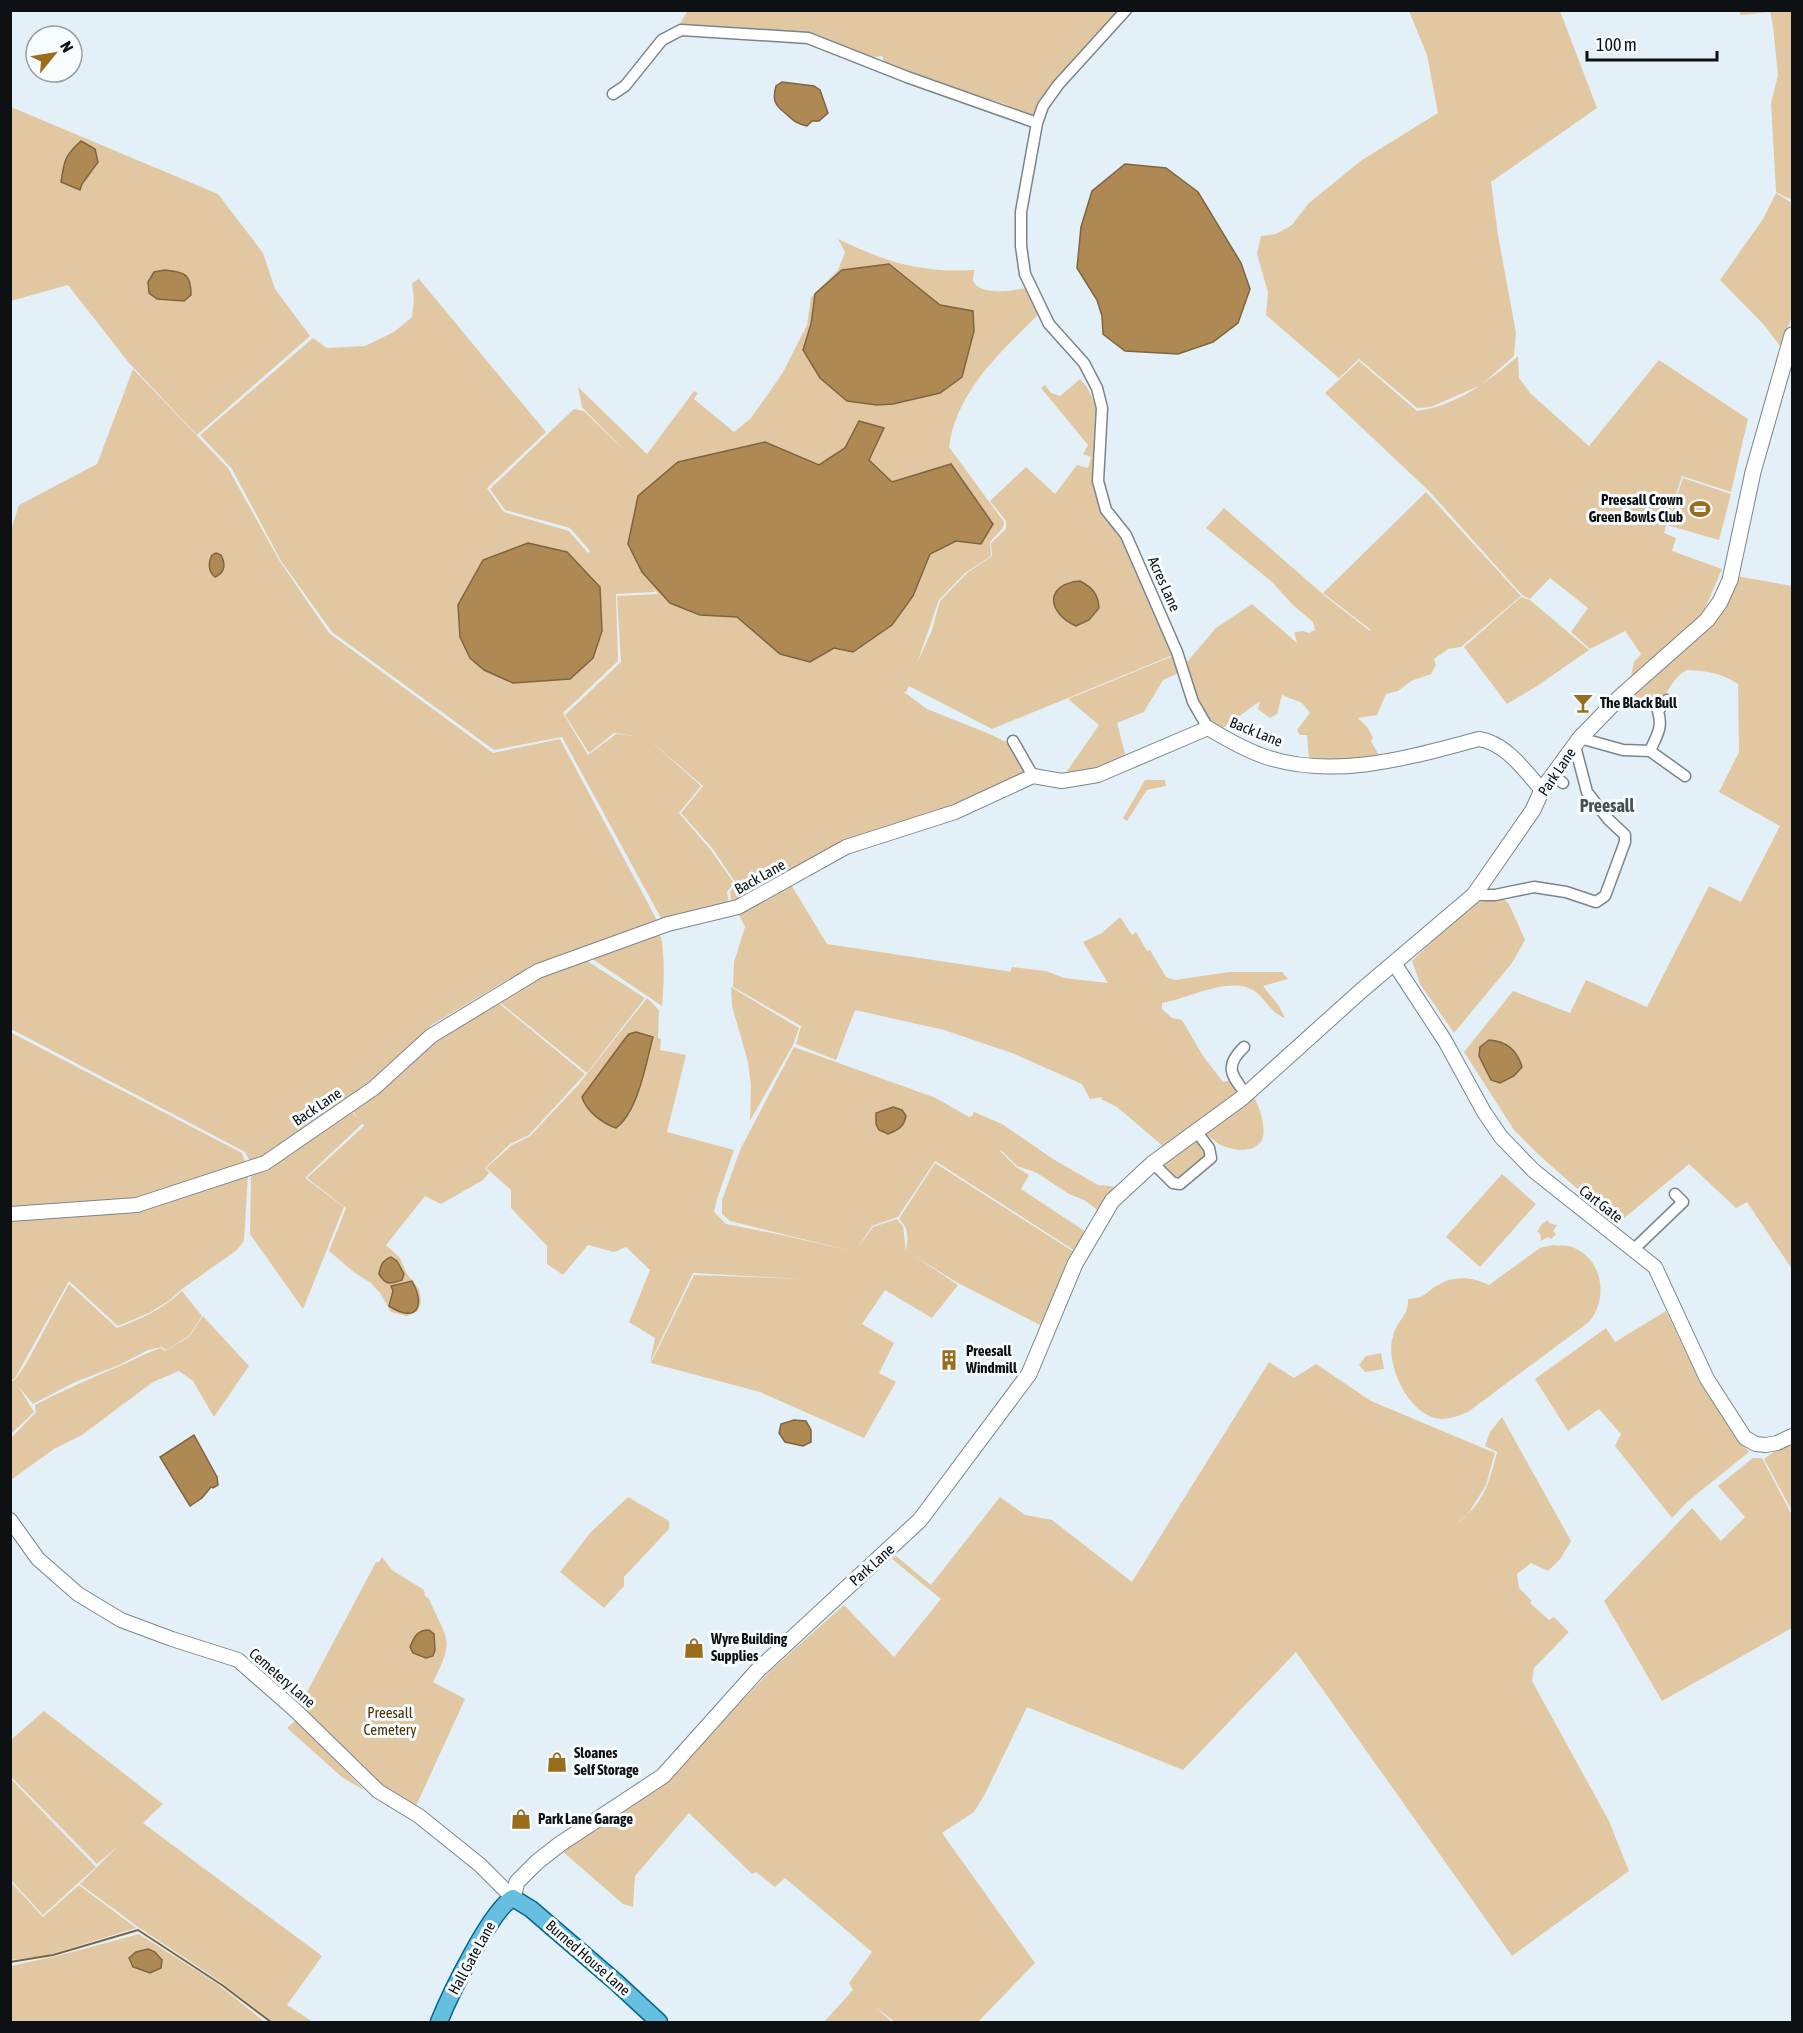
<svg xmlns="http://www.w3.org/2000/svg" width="1803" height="2033" viewBox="0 0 1803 2033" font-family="'Asap Condensed',sans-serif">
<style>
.green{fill:#e2c8a2;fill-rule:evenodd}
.water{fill:#ae8953;stroke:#7e6540;stroke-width:1.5}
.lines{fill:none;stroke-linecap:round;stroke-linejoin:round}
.stream{stroke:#7e6540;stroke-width:2}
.minor-casing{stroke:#7a858b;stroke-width:13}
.tertiary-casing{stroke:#7a858b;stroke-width:16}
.secondary-casing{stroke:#7a858b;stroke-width:17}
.primary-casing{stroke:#05668b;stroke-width:19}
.minor{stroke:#fff;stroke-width:10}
.tertiary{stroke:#fff;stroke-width:14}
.secondary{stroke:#fff;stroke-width:15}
.primary{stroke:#66bee0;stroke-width:16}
.labels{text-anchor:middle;stroke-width:6;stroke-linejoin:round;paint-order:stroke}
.poi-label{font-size:15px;font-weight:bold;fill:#0d1113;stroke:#f7fcff;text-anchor:start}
.street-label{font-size:15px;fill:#0d1113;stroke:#f7fcff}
.park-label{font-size:15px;fill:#4b3202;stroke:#f7fcff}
.quarter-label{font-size:18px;font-weight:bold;fill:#465056;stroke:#f7fcff}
</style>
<rect width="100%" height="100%" fill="#e4f0f7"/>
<path class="green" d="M688,10l433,1 -87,109 -32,-17 -65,-18 -52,-21 -3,-8 -17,2 -63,-25 -125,-4z
M1409,11h151l37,97 -106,74 7,53 18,98 -2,23 -33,29 -50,22 -14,1 -58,-49 -20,19 -73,-63 2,-23 -11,-38 4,-18 15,-2 16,-9 17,-22 53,-43 76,-47 -11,-58z
M1739,11h53v189l-16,-8 -5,-89 7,-28 -5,-49 -3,-14 -29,3z
M11,107l207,87 45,59 12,36 35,47 -113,99 -68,-72 -61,-78 -57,16z
M1776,193l16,10v113l-11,31 -17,-22 -44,-45 43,-61z
M838,239c48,23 82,34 136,31 0,4 -1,7 -1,10 5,17 42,10 54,8l12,26c-38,38 -82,76 -90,133l55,75 -1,6 -13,14 1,14 -26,17 -26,27 -22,63 15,-33 8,-29 27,-28 25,-17 -1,-13 15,-14v-8l-16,-20 36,-34 29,27 22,-29 11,3 3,-11 -8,-3 5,-9 -47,-57 4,-3 6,8 9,3 20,-17 7,8 10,22 2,99 26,34 48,113 -181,74 -83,-43 -3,6h-2l23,17 65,26 20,10 14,27 -61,33 -84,30 -149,71 -2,-14 6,-9 -24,-35 -31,-35 22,-27 -57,-49 55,49 -22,27 31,36 24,34 -7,9 2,13 -67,15 -100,-183 -68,13 -162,-118 -51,-71 -49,-92 -32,-34 113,-97 14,10 38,-2 29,-14 18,-15 2,-18 -2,-16 7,-4 127,153 -59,56 17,24 65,19 19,22 2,-2 -20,-23 -65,-18 -15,-21 84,-80 10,2 44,43 -46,-47 -4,-20 69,67 47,-63 4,2 -4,6 40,33 17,-14 31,-44 25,-49 4,-28 27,-27 7,-18zM652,587l6,7 -41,2 4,66 -56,53 24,38 25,-20 21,3 -19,-2 -28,21 -25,-42 55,-52 -2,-67 39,-2z
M1518,356l1,22 11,15 59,53 70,-86 89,59 -17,73 -49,-16 -18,57 12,5 -4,13 50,18 -21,49 -71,62 4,-18 7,-8 -16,-23 -35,18 -19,-17 17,-24 -38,-30 -20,21 -8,-4 -93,-104 -104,-98 34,-32 58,50c39,-5 72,-30 101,-55z
M133,369l95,99 51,92 50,73 164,120 67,-14 98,183 -89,31 -58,25 -78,46 -86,77 -86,56 -11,4 -5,-9 -234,-123 -1,-496 9,-28 78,-41z
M1683,478l48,16 -12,46 -52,-15z
M1426,492l95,104 -60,51 -13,2 -14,10 2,6 -5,9 -20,7 -13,10 -12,3 -9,21 -19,3 10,10 5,10 -2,3 10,18 -41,3 -31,-2 -2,-25h-7l-3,-5 13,-17 -8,-10 -20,-8 -5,19 -7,4 -12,-9 2,-8 -40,29c-21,-16 -28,-43 -33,-68l29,-34 36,-24 45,39 -3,-11 9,-1 6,2 6,-3 -2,-8 -20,-17 -21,-23 -66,-54 18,-20 101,88 45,35 1,-1 -48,-37z
M1736,576l56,10v683l-45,-67 -11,6 -47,-44 -72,60 -78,-69 -25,-25 -50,-78 49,-61 57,22 16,-33 61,27 62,-121 32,16 39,-76 -61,-34 20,-40 -1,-68c-17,-11 -31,-13 -51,-14 -17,9 -21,29 -34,41l-21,-18 12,-12z
M1521,597l9,3 59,50 -52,36 -30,18 -43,-57z
M1173,656l6,17 -16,7 -19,32 -27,11 10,38 -64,16 36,-52 -31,-26z
M1145,780h20l1,6 -19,4 -20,31 -4,-3z
M790,883l37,61 179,27 4,1 2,-5 34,4 18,7 44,5 -25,-41 19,-9 18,-16 12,18 4,-3 11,19 3,-1 16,27 9,3 54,-8h53l6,7 -25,7 16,20 6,12c-16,-6 -19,-20 -32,-28 -25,-14 -65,9 -91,13v6l10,9 10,2 21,36 20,26 9,-2 3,4 3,12 -74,51 -47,-40 -16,-8 1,-2 -12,2 -8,-15 -70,-31 -68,-23 -89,-20 -19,50 -40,-16 5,-18 -68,-39 1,-25 11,-35 -8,-16z
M1503,898l6,6 16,36 -13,23 -58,70 -34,-49 -8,-23 59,-57z
M654,933l7,4c4,23 3,45 1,69l-74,-50z
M584,959l61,39 -58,75 -90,-73 36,-24z
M731,987l68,41 -6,17 -43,76 1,-35 -3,-24 -16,-56z
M647,998l12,12 -1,28 3,1 -1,11 26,5 -19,77 67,18 -17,49 -3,13 12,12 56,11 73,17 -125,-31 -8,-7v-14l19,-52 53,-101 142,51 33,19 3,-1 2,-4 28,12 51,35 45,26 20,2 -19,24 -15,-11 -15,-6 -32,-21 -20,-7 -14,-14 -4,-2 17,17 13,8 -8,14 65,43 -11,19 -140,-90 -37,56 -26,9 -14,21 15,-20 24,-8 6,7 3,25c2,-13 3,-23 -7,-32l36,-56 139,89 -30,75 -86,-44 -45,-28 45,30 -26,33 -47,-28 -23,34 32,19 -15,30 17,9 -32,56 -104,-46 -109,-29 43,-88 108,4 -109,-6 -43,90 5,-25 -26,-16 21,-52 -24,-23 -12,5 -26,-7 -25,30 -16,-11v-18l-36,-38v-18l-25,-22 26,-23 18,-9 49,-52z
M495,1000l90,74 -56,61 -19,9 -25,24 4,5 -6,7 -42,24 -16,-8 -39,49 14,13 7,16 12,15 2,13 -3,9 -11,5 -16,-4 -11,-19 -9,-10 -16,-10 -26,-22 17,-43 -39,-30 57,-52 -1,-3 -58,55 39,29 -41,102 -53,-75 1,-59 100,-64 7,7 -6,-8 87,-76z
M10,1032l232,121 4,11 -77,26 -46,12 -112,9z
M1253,1095c6,11 14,32 9,45 -8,15 -32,10 -43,4 -5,-3 -10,-8 -15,-12z
M1196,1138l10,12 1,6 -29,24 -5,-2 -12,-13z
M1502,1174l34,30 -56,63 -34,-30z
M248,1175l-4,66 -7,9 -55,39 -12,11 -21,13 -31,13 -49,-45 -55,99 -4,-2v-160l115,-9z
M1548,1220l1,3 8,2 -4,6 3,3 -5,5 -3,-2 -7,4 -1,-8 -3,-1 5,-8z
M1553,1245c5,1 10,0 15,1 34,8 42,52 21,76l-121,90c-9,4 -18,7 -27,7 -32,-2 -57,-56 -48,-83 4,-16 16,-20 15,-37 18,-1 16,-6 30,-14 16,-10 35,-8 51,0l51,-37z
M69,1284l48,44c24,-9 46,-19 65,-37l20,25 -13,20 -23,14 -4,-3 -14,3 -29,15 -46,18 -40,21 -15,-18 16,26 -23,22v-54l3,1 12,-17z
M1666,1311l35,72 48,69 -62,50 -15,16 -57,-72 6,-12 -22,-25 -31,22 -33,-52 71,-51 9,14z
M203,1316l46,50 -35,51 -21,-36 -14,-10 -26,11 -71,53 -28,14 -43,31v-42l25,-26 -1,-7c27,-14 54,-26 82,-38 15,-6 28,-14 44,-19l4,3 24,-14z
M1381,1353l3,16 -19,3 -6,-7 7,-9z
M1269,1362l25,16 22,-14 55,37 124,52 -9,32 -18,29 -13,11c28,-20 34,-41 42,-73l-12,-6 5,-14 12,-15 69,124 -10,17 -13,13 -17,-8 -14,11 2,14 13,13 -2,2 19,17 5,-3 15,15 -35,36 -2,13 77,140 20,50 -117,85 -216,-304 -113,118 -156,-63 -42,87 -11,18 -32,21 93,130 -57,59h-83l-20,-15 17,15h-68l29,-32 -4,-7 23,-31 -87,-74 -10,9 -19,-15 -4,2 -63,-61 -54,63 -2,31 -10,-3 -61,-53 117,-84 92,-97 73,-65 50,52 47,-58 -49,-40 4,-3 35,29 69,-88 25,18 27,5 80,62z
M1792,1442v69l-28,-52 15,-11z
M1753,1458h9l30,57v113l-130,73 -58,-100 88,-93 29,33 24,-24 -27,-31z
M628,1497l41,24v8l-45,48v9l-20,22 -44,-36 30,-39z
M382,1557l10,13 32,20 1,6 4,3c19,43 26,39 4,83l32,17 -49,107 -37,-19 -80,-80 77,-145h3z
M44,1711l119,93 -20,19 179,133 -35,49 26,17h-40l-55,-42 -80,-53 -58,-43 38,-38 -21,18 -86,-87v-37z
M296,1720l68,70 -21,-12 -56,-50z
M11,1779l85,88 -53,48 -32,-35z
M11,1882l32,35 36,-32 57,43 -91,28 -34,4z
M139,1934l77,49 49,39h-254v-56l50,-11z"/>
<path class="water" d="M782,82l32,4 6,4 8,23 -9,8h-7l-5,5c-12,-3 -14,-6 -22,-13 -10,-8 -13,-13 -9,-27z
M81,141l14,8 3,13 -16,22 -2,6 -19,-8c3,-21 4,-27 20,-41z
M1125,164l41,4 32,24 43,71 9,26 -12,34 -25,19 -35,12 -53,-3 -22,-17 -1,-18 -5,-16 -20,-32 4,-41 11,-36z
M889,264l51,41 33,6 1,20 -12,46 -22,16 -47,11 -16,1 -30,-4 -27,-23 -17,-28 8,-26 4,-30 27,-24z
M165,270c20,2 26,4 26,25l-7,6 -27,-2 -8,-6 -1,-11 6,-10z
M859,421l25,7 -15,32 23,22 59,-18 42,60 -12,20 -25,-3 -26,13 -17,42 -21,29 -39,27 -19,-4 -24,14 -30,-8 -43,-37 -37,-2 -30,-12 -28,-31 -14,-28 10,-48 40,-34 87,-20 54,23 26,-17z
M528,543l39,9 33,35 2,44 -9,27 -23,21 -57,4 -29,-13 -14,-12 -10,-21 -2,-32 25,-45z
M216,553l5,2c5,9 4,18 -6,22 -7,-5 -7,-15 -3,-22z
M1080,581c13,7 18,13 19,27l-10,12 -13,6c-30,-14 -31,-42 4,-45z
M636,1032l17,5c-7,26 -15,75 -37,91 -14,-5 -30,-17 -34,-31l42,-57 5,-6z
M1489,1040c18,1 28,10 33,27l-8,9 -14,7 -9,-3 -12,-24 1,-9z
M893,1107l9,3 4,6c-2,11 -8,14 -18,18l-9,-4 -3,-6v-11z
M391,1257l6,4 7,13 -2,6c-11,4 -16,6 -23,-6 1,-8 5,-15 12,-17z
M412,1281c14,25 5,43 -23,25l4,-15 -2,-5z
M794,1420l12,1 5,9v12l-8,4 -18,-4 -6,-9 2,-9z
M194,1435l23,42 1,8 -5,3 -2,-1 -9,11 -12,8 -30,-49z
M429,1630l5,4 1,16 -2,6 -7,2 -13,-5 -3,-6c4,-10 7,-17 19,-17z
M148,1949l7,3 7,8 -1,8 -11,5 -17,-6 -4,-9 7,-6z"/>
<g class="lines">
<path class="stream" d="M10,1962l43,-7 85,-25 84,55 49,37"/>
<g class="minor-casing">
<path id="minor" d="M1126,10l-68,75 -15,21 -6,17 -16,89v34l4,28 24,50 35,39 13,25 5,20 -4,73 8,29 20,25 51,117 16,50 15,26
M613,94l12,-8 37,-46 19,-10 127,8 99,39 130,46
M1580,738l43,12 27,1 35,25
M1013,741l20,35
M1650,751c7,-17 13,-22 8,-40l9,-11
M1553,775l10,8
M1474,895h21l39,-8 32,5 30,10 9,-6 20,-54v-7l-17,-16 -21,-27 -12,-46
M1244,1047c-20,19 -13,28 2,47
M1153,1163l20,20 7,1 31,-26 -2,-10 -13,-17
M1633,1250l50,-48 -8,-8"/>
</g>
<g class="tertiary-casing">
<path id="tertiary" d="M1394,963l51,78 39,71 17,25 33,34 121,96 52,112 38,59 11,6 10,1 11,-2 15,-7
M10,1214l127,-9 128,-42 109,-75 57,-52 107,-65 130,-47 70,-17 108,-60 109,-35 78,-36 29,5 36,-6 110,-47c18,11 37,22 58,29 70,23 144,0 213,-18 27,4 46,32 63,51
M10,1520l28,39 40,35 43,26 51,19 66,21 57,50 83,81 41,25 61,49 33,33"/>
</g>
<g class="secondary-casing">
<path id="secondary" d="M513,1898l4,-16 20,-20 23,-18 103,-68 95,-106 162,-150 109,-146 46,-110 37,-63 41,-38 89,-65 120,-108 112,-95 59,-85 9,-20 38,-52 40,-41 87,-77 13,-18 10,-22 23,-108 39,-137"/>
</g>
<g class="primary-casing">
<path id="primary" d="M439,2022c10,-25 52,-113 74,-124l18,11 86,74 42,39"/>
</g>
<use href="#minor" class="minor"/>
<use href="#tertiary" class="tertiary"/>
<use href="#secondary" class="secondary"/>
<use href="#primary" class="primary"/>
</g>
<defs>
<g id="stadium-bare" transform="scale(1.62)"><path d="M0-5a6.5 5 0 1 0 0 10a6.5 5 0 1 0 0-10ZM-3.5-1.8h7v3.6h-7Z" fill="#9a6d1d" stroke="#f7fcff" stroke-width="2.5" paint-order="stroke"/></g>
<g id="bar-bare" transform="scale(1.62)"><path d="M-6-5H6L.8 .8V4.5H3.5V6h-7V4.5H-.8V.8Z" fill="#9a6d1d" stroke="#f7fcff" stroke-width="2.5" paint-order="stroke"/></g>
<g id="building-bare" transform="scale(1.62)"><path d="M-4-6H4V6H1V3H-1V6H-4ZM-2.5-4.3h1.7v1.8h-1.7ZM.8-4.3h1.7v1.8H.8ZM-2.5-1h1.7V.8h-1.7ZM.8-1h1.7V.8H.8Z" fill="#9a6d1d" stroke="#f7fcff" stroke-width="2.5" paint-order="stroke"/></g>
<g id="shop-bare" transform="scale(1.62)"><path d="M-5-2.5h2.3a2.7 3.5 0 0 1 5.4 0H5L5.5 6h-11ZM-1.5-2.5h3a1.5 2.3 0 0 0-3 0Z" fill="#9a6d1d" stroke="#f7fcff" stroke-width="2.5" paint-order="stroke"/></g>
</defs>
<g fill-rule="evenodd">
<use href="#stadium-bare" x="1700" y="509"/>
<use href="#bar-bare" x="1583" y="703"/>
<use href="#building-bare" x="949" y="1360"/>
<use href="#shop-bare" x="694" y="1648"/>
<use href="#shop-bare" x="557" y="1762"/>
<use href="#shop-bare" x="521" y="1819"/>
</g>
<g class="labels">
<g class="poi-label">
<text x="1683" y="505" text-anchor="end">Preesall Crown<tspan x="1683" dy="17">Green Bowls Club</tspan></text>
<text x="1600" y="708">The Black Bull</text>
<text x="966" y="1356">Preesall<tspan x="966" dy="17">Windmill</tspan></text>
<text x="711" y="1644">Wyre Building<tspan x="711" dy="17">Supplies</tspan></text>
<text x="574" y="1758">Sloanes<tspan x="574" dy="17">Self Storage</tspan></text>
<text x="538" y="1824">Park Lane Garage</text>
</g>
<g class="street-label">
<text transform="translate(1164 584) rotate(66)" y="5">Acres Lane</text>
<text transform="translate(1256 732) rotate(22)" y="5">Back Lane</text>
<text transform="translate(1557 772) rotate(-56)" y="5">Park Lane</text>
<text transform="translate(760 877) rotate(-29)" y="5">Back Lane</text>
<text transform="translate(317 1107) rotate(-34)" y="5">Back Lane</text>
<text transform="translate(1601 1204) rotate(38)" y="5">Cart Gate</text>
<text transform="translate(872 1565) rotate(-42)" y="5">Park Lane</text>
<text transform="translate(282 1678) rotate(41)" y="5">Cemetery Lane</text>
<text transform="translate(472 1958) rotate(-61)" y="5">Hall Gate Lane</text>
<text transform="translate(588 1958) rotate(41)" y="5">Burned House Lane</text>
</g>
<g class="park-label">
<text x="390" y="1718">Preesall<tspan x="390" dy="17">Cemetery</tspan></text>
</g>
<g class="quarter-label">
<text x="1607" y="812">Preesall</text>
</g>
</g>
<rect width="1803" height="2033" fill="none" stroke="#0d1113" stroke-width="24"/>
<g transform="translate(54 54) rotate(60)"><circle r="28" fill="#f7fcff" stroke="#999ea1" stroke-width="1.5"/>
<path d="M0-4.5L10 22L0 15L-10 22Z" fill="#9a6d1d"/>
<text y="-9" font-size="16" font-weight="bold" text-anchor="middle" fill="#0d1113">N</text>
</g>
<path d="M1587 51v9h130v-9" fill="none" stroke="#0d1113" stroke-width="3"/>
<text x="1596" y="51" font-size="18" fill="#0d1113" stroke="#f7fcff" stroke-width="4.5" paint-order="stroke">100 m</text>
</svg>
